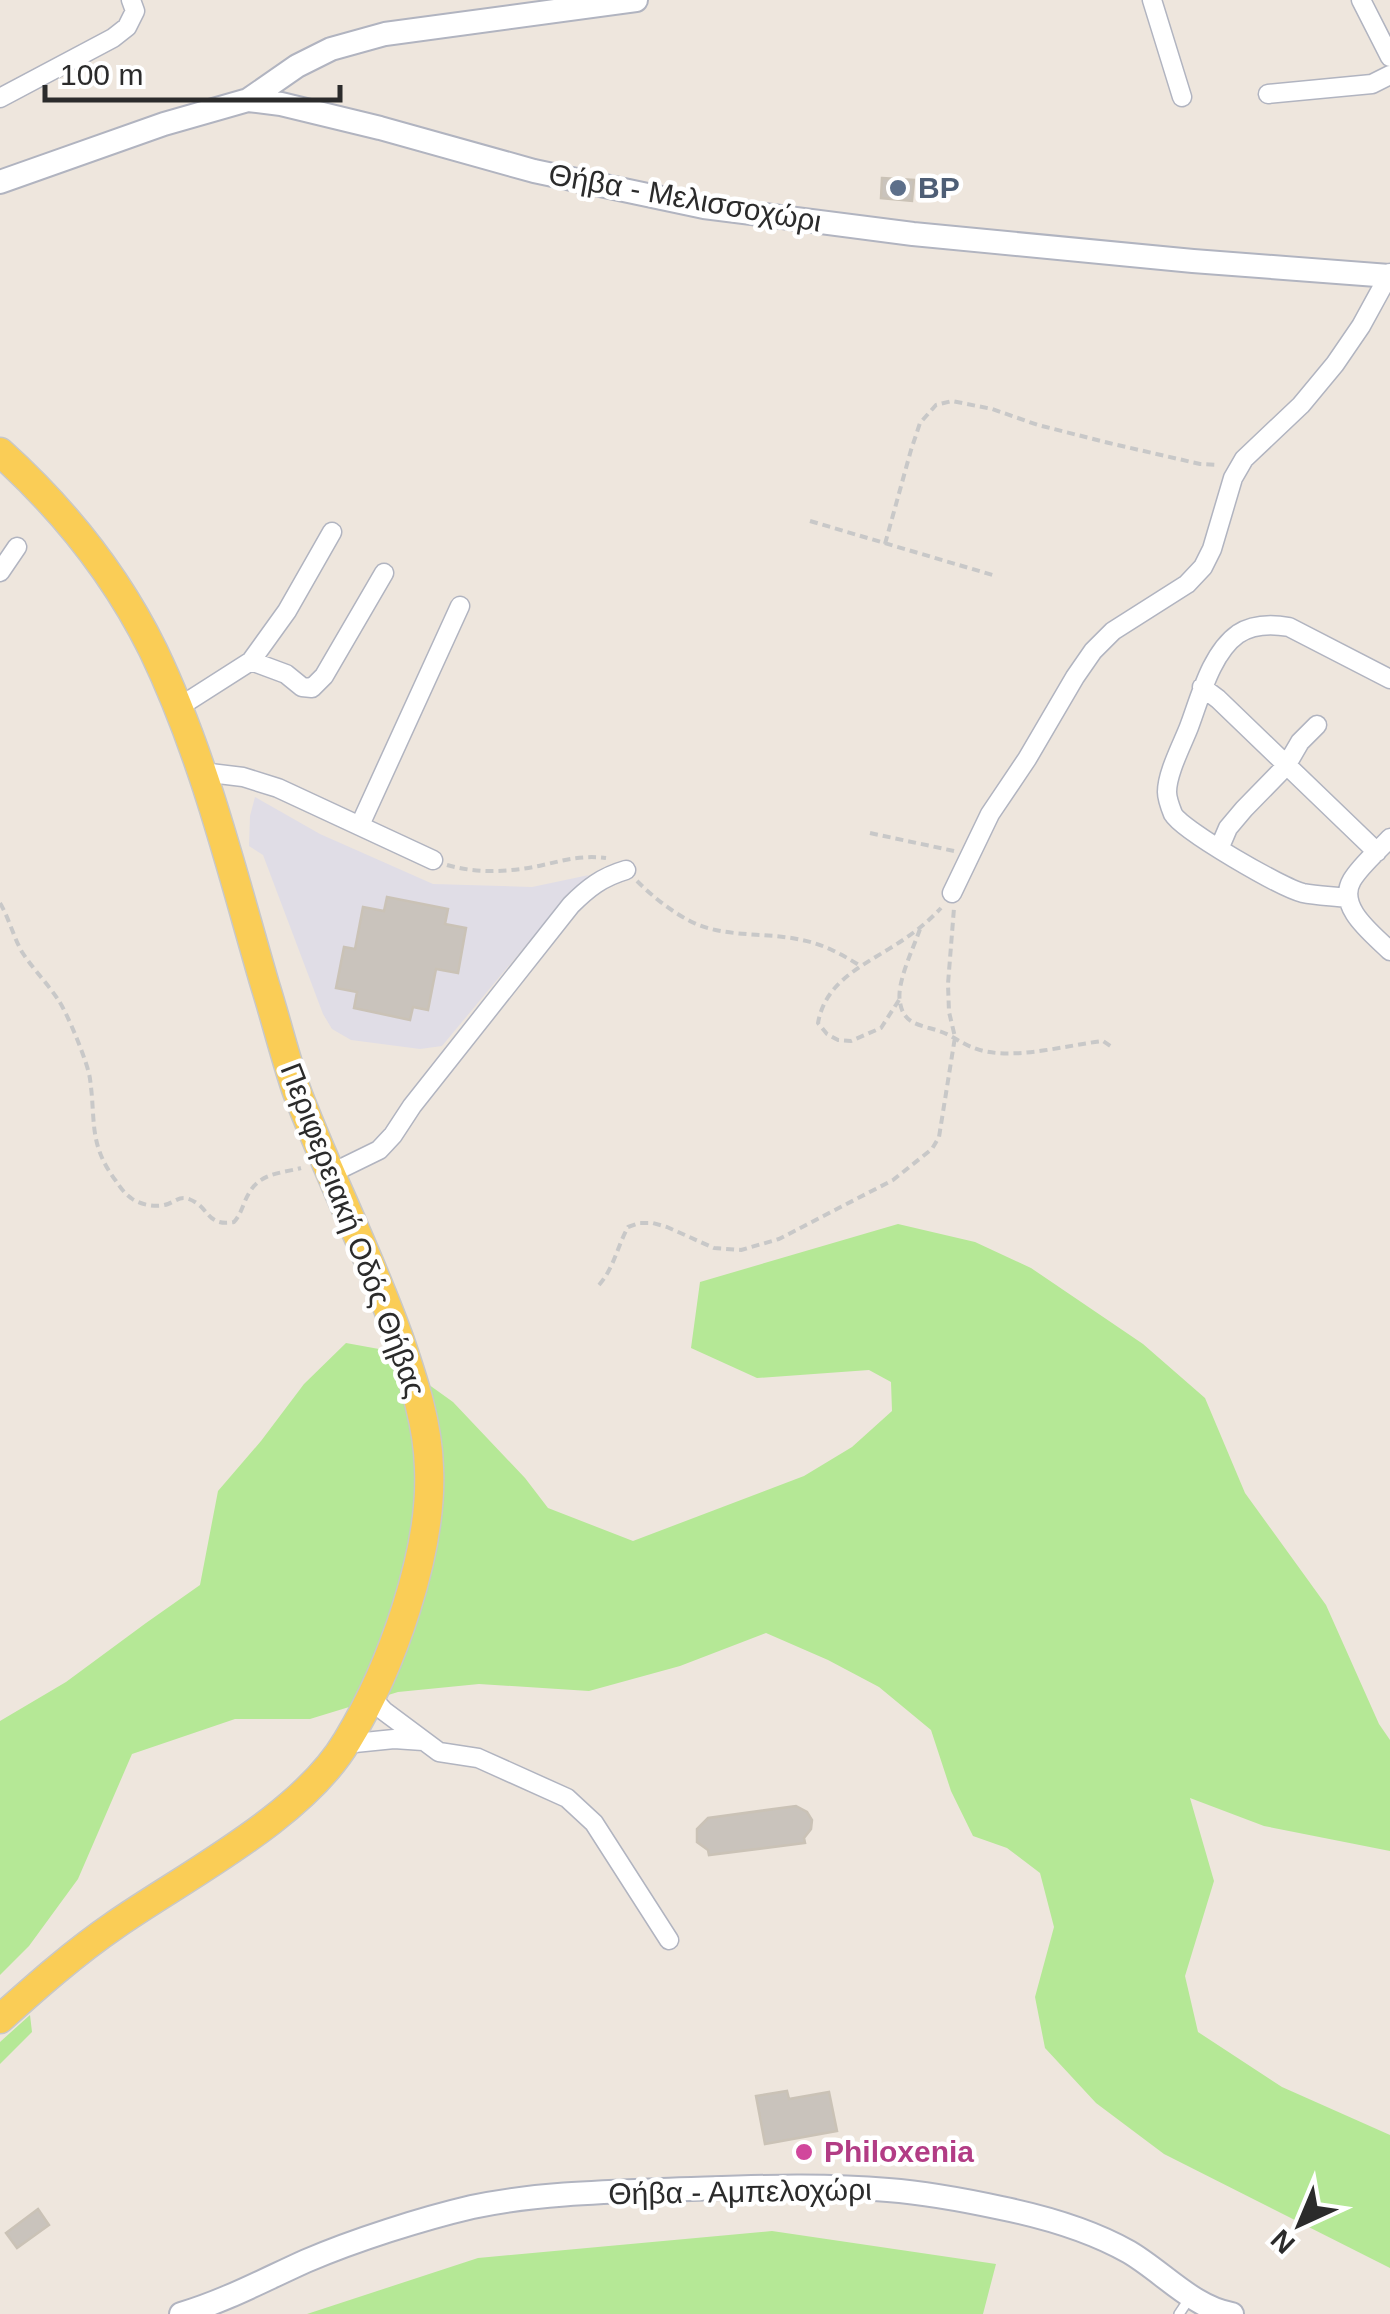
<svg xmlns="http://www.w3.org/2000/svg" width="1390" height="2314" viewBox="0 0 1390 2314" font-family="Helvetica,sans-serif">
<style>
.industrial{fill:#e0dde6}
.green{fill:#b5e896}
.building{fill:#c9c3bc;stroke:#cac2b6;stroke-width:2.5}
.lines{fill:none;stroke-linecap:round;stroke-linejoin:round}
.service-casing{stroke:#b1b4c0;stroke-width:12}
.minor-casing{stroke:#b1b4c0;stroke-width:21}
.tertiary-casing{stroke:#b1b4c0;stroke-width:26}
.primary-casing{stroke:#c8c8c8;stroke-width:31}
.path{stroke:#c8c8c8;stroke-width:4;stroke-dasharray:8 5;stroke-linecap:butt}
.service{stroke:#fff;stroke-width:9}
.minor{stroke:#fff;stroke-width:18}
.tertiary{stroke:#fff;stroke-width:22}
.primary{stroke:#facd56;stroke-width:28}
.service-dot{fill:#5c6f8a;stroke:#fff;stroke-width:4}
.hotel-dot{fill:#d1479c;stroke:#fff;stroke-width:4}
.labels{text-anchor:middle;stroke-width:9;stroke-linejoin:round;paint-order:stroke}
.service-label{font-size:30px;font-weight:bold;fill:#4e5e75;stroke:#fff;text-anchor:start}
.street-label{font-size:30px;fill:#2b2b2b;stroke:#fff}
.hotel-label{font-size:30px;font-weight:bold;fill:#b23c85;stroke:#fff;text-anchor:start}
</style>
<rect width="100%" height="100%" fill="#eee6dd"/>
<path class="industrial" d="M255,797l65,37 113,50 99,3 57,-12 -28,28 -119,143 -22,3 -69,-9 -19,-11 -9,-15 -60,-159 -14,-9 1,-30z"/>
<path class="green" d="M898,1224l77,18 56,26 112,76 62,54 40,95 81,112 53,119 11,16v111l-126,-25 -74,-28 24,83 -29,95 13,56 84,55 108,48v133l-226,-114 -68,-51 -51,-55 -10,-51 19,-70 -14,-54 -33,-25 -34,-12 -22,-45 -20,-61 -52,-43 -51,-27 -62,-27 -86,33 -91,25 -110,-7 -81,8 -88,27h-75l-103,35 -54,125 -49,67 -29,29v-254l66,-39 80,-59 54,-38 18,-94 43,-50 43,-57 42,-41 33,6 74,53 72,76 23,30 85,33 171,-65 48,-29 40,-36 -1,-29 -22,-12 -112,8 -66,-30 9,-66z
M30,2015l2,17 -32,32v-22z
M772,2231l224,33 -13,50h-676l171,-56z"/>
<path class="building" d="M882,178l32,2 -2,21 -31,-3z
M387,897l61,12 -3,15 21,4 -8,45 -22,-4 -8,41 -15,-3 -3,13 -56,-12 3,-16 -21,-4 8,-41 11,2 8,-42 21,4z
M796,1806l11,6 5,8 -1,9 -7,9 1,5 -96,12 -1,-5 -11,-8v-13l11,-11z
M787,2091l2,8 40,-7 8,39 -72,13 -9,-48z
M38,2209l11,16 -32,23 -11,-15z"/>
<g class="lines">
<g class="service-casing">
<path id="service" d="M1179,2314l10,-15"/>
</g>
<g class="minor-casing">
<path id="minor" d="M1152,0l30,97
M1361,0l29,57
M1268,94l104,-10 18,-9
M0,98l113,-60 14,-11 8,-16 -4,-11
M0,572l17,-25
M251,661l35,13 16,13 10,1 12,-12 60,-103
M1202,687l16,12 159,153
M179,707l72,-46 36,-50 45,-79
M202,772l41,5 35,11 155,72
M360,825l100,-219
M1390,838c-12,13 -29,27 -38,42 -16,27 21,54 38,71
M1219,849l9,-21 16,-19 42,-43 14,-24 17,-17
M952,893l38,-79 37,-55 48,-82 18,-26 20,-20 74,-47 16,-17 9,-18 21,-71 11,-19 57,-54 34,-41 26,-38 29,-53
M1348,898c-15,-2 -31,-2 -45,-5 -21,-5 -120,-62 -130,-79 -2,-5 -6,-16 -6,-22 0,-19 15,-47 22,-65 11,-29 22,-74 49,-93 15,-10 34,-10 51,-7l101,52
M332,1173l47,-23 14,-15 19,-29 159,-201c17,-17 31,-28 55,-35
M370,1696l14,15 55,41 39,6 89,40 27,25 75,117
M345,1744l49,-5 29,2"/>
</g>
<g class="tertiary-casing">
<path id="tertiary" d="M248,100l49,-34 34,-17 54,-15 251,-34
M0,182l164,-58 84,-24 33,4 99,24 154,43 170,36 209,27 280,27 197,15
M181,2314c44,-13 83,-34 125,-53 49,-21 115,-42 166,-54 60,-13 128,-15 189,-17 75,-2 152,-7 227,0 38,3 76,10 113,18 44,9 89,22 128,44 34,20 65,56 103,62"/>
</g>
<g class="primary-casing">
<path id="primary" d="M0,452c61,55 116,123 153,198 51,106 79,222 112,335 11,35 20,72 32,107 32,84 73,164 103,249 14,41 28,84 29,127 4,84 -38,201 -82,273 -45,76 -160,134 -232,184 -41,28 -78,61 -115,94"/>
</g>
<path class="path" d="M810,521l186,55
M885,544l26,-94 9,-27 16,-18 16,-4 40,8 46,16 71,18 91,21 18,1
M870,833l84,18
M447,865c31,9 65,7 96,0 22,-5 39,-10 63,-7
M637,881c16,16 36,32 57,42 33,15 73,9 108,17 21,4 39,14 57,25
M0,903c9,15 13,33 22,49 11,17 26,32 37,49 9,14 29,62 31,78 6,42 -2,65 26,102 4,6 9,13 15,17 9,7 26,10 37,6 8,-3 12,-8 21,-5 21,8 17,28 45,23 8,-9 9,-19 15,-29 11,-20 33,-20 52,-25
M920,929c-6,18 -24,54 -20,73 3,23 22,23 39,29 13,4 23,13 35,17 35,14 92,-3 129,-7l9,6
M899,1000l-18,28 -30,13 -13,-1 -11,-6 -9,-11c7,-40 42,-56 74,-76 18,-11 34,-23 49,-39
M599,1285c15,-17 18,-38 29,-58l11,-4h14l14,4 47,21 27,2 38,-11 114,-59 39,-31 7,-12 16,-100 -6,-25 -1,-28 6,-76"/>
<use href="#service" class="service"/>
<use href="#minor" class="minor"/>
<use href="#tertiary" class="tertiary"/>
<use href="#primary" class="primary"/>
</g>
<circle class="service-dot" cx="898" cy="188" r="10"/>
<circle class="hotel-dot" cx="804" cy="2152" r="10"/>
<g class="labels">
<g class="service-label">
<text x="918" y="198">BP</text>
</g>
<g class="street-label">
<text transform="translate(685 198) rotate(10)" y="10">Θήβα - Μελισσοχώρι</text>
<text transform="translate(353 1230) rotate(69)" y="10">Περιφερειακή Οδός Θήβας</text>
<text transform="translate(740 2192) rotate(-1)" y="10">Θήβα - Αμπελοχώρι</text>
</g>
<g class="hotel-label">
<text x="824" y="2162">Philoxenia</text>
</g>
</g>
<g transform="translate(1300 2224) rotate(224)" stroke="#ffffff" stroke-width="8" paint-order="stroke">
<path d="M0-8L18 38L0 25L-18 38Z" fill="#2b2b2b"/>
<text y="-15" font-size="28" font-weight="bold" text-anchor="middle" fill="#2b2b2b">N</text>
</g>
<path d="M45 85v15h295v-15" fill="none" stroke="#2b2b2b" stroke-width="5"/>
<text x="60" y="85" font-size="30" fill="#2b2b2b" stroke="#ffffff" stroke-width="8" paint-order="stroke">100 m</text>
</svg>
